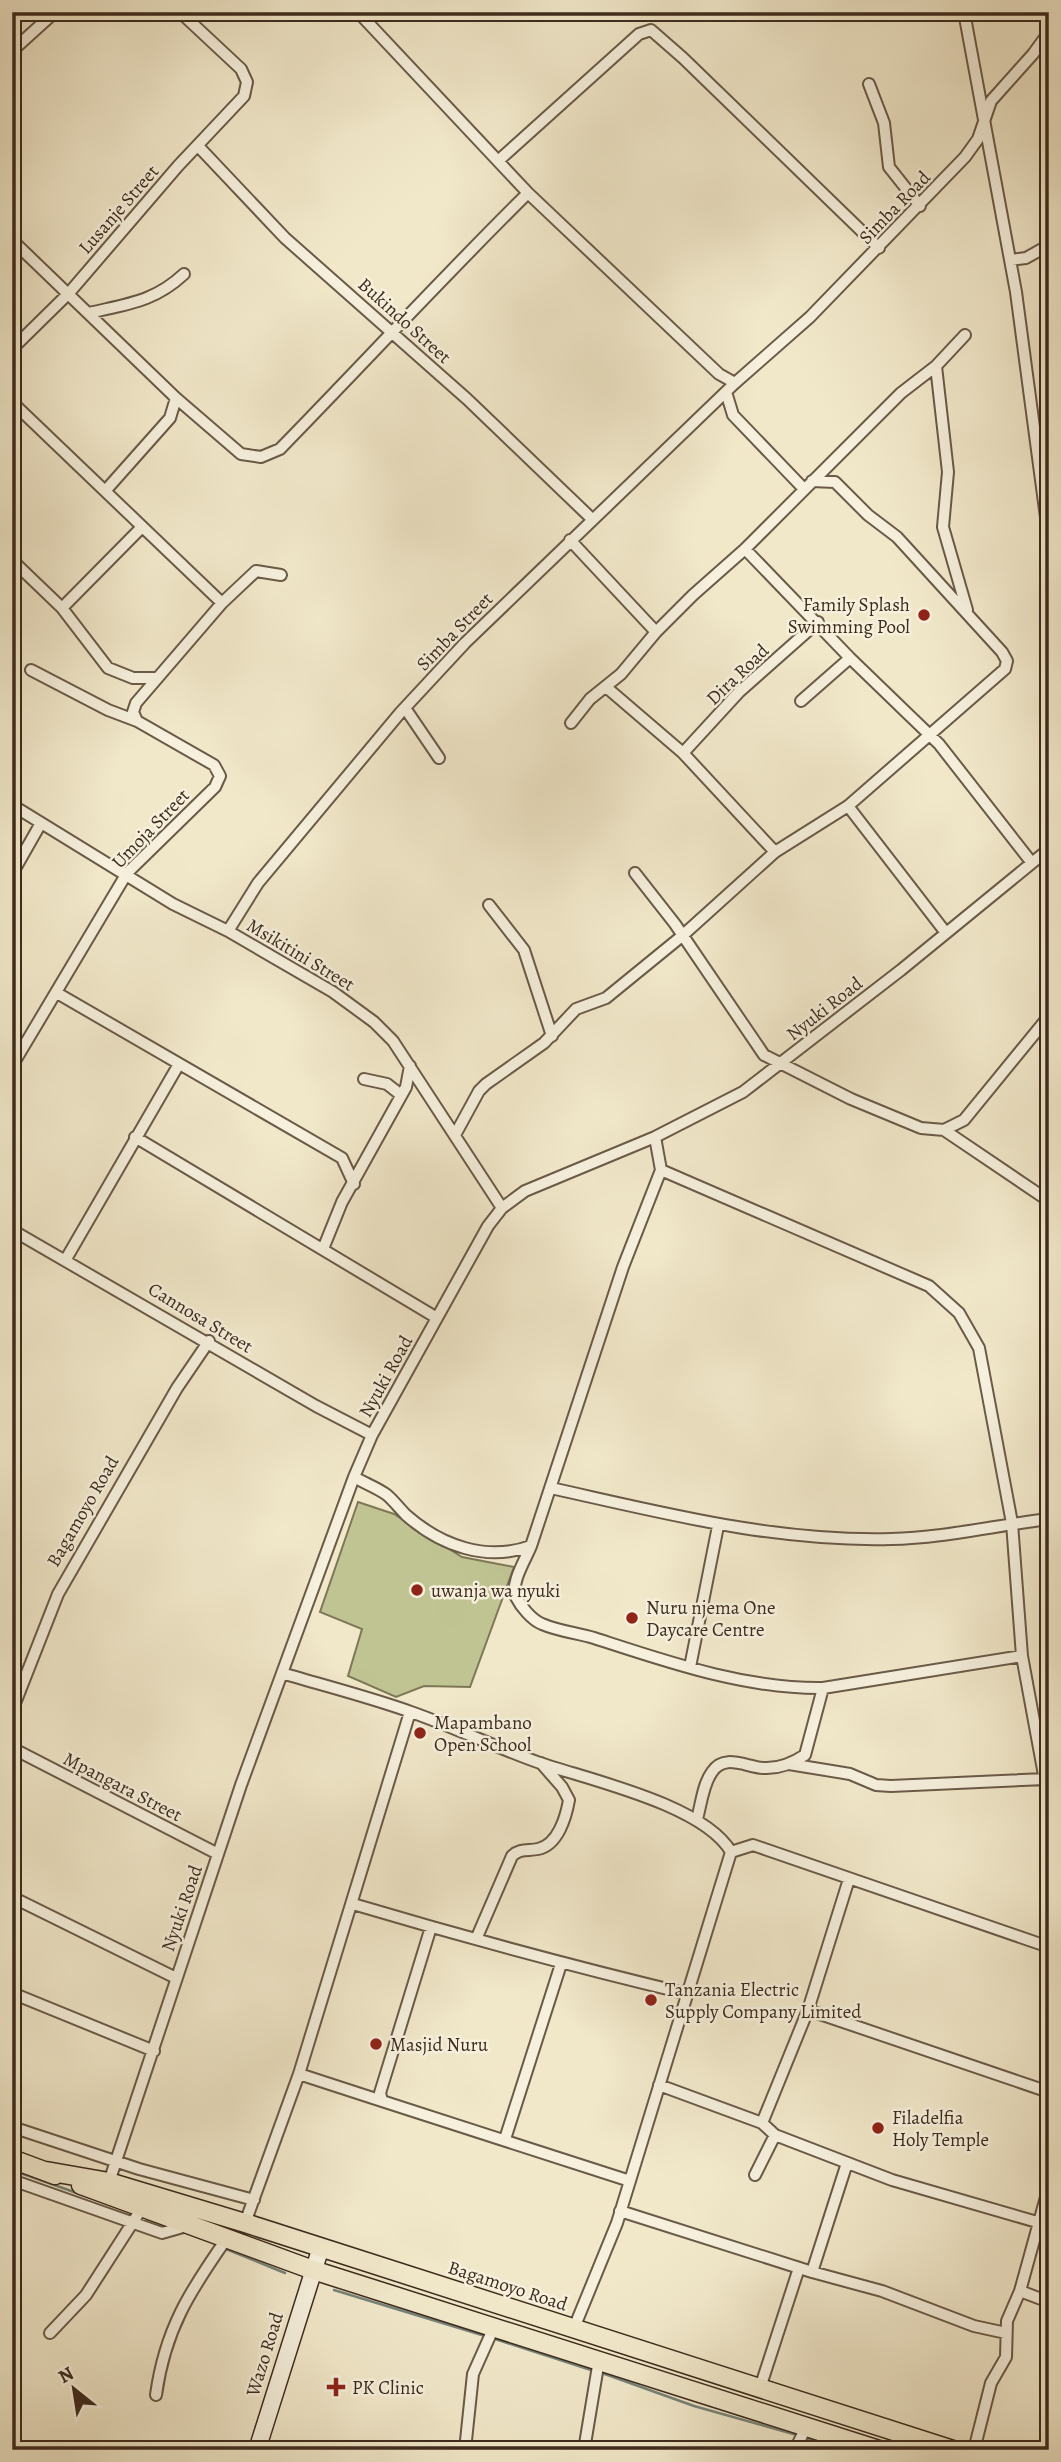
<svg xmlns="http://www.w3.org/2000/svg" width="1061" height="2462" viewBox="0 0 1061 2462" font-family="Alegreya,serif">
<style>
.green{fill:#c0c493;stroke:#7e7858;stroke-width:2}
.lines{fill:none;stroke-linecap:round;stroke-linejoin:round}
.stream{stroke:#75847b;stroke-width:2.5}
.minor-casing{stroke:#6a5a48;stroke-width:14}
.secondary-casing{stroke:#3d2b1d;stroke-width:19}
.trunk-casing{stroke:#3d2b1d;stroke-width:21}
.minor{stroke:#f6f0dd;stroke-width:10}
.secondary{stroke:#f6f0dd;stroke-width:16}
.trunk{stroke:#f1e8ca;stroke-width:18}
.poi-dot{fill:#8f2418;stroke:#f6f0dd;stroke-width:2.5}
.labels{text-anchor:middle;stroke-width:5;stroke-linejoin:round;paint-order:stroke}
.street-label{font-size:19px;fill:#3d2b1d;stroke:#f6f0dd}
.poi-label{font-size:19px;fill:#3d2b1d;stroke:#f6f0dd;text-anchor:start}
</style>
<rect width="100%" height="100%" fill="#f1e8ca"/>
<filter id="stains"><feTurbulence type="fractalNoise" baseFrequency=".00286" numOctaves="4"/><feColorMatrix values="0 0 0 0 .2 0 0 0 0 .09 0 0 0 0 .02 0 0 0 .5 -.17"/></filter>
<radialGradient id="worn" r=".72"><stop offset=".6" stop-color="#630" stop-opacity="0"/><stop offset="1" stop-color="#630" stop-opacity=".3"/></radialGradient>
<path class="green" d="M358,1502l36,12 68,43 52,10 -44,120 -46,-1 -28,11 -48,-21 14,-47 -42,-17z"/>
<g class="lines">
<path class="stream" d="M12,2170l76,27
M226,2249l59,24
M334,2290l151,46
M492,2338l102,33
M602,2373l92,33 103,29
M809,2439l39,11"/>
<g class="minor-casing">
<path id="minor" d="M358,12l170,181 191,181 16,9
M964,12l52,280 33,248
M12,51l43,-39
M869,84l15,39 5,44 31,39
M198,146l87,92 182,161 125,120
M498,161l141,-127 12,-4 32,28 196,190
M12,240l164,158 65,56 20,3 19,-8c83,-85 163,-172 248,-256
M1010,260l16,-2 23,-13
M89,313c38,-9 65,-11 95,-39
M12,349l57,-56 109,-127 66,-70 3,-14 -6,-13 -61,-57
M936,366l12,106 -5,55 24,83
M726,392l7,23 71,74
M12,402l210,201
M106,490l64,-72 6,-20
M570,540l86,92
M745,549l105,109 89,86 93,119
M12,560l50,48 46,60 25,10h24
M62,608l80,-81
M606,687l77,66 92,99
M801,701l49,-43
M405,708l34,50
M137,721l-4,-9 3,-9 86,-100 34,-32 25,4
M571,723l19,-24 31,-25 35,-42 37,-37 52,-46 156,-156 35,-27 29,-31
M683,753l56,-61 79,-70
M12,805l161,99 55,27 105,61 41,30 19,19 109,167
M848,806l98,127
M635,873l40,51 89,131 87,44 70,29 23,2 20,-10 85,-104
M12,874l29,-51
M489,905l35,45 28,86
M228,931l30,-48 142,-170 65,-70 270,-260 75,-66 155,-160 13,-18 13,-38 42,-47 16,-22
M57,993l285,165 12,26
M12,1066l115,-193 88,-86 5,-11 -6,-11 -77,-44 -29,-11 -77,-40
M364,1079l23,5 14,11
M944,1130l105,71
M455,1135l24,-44 7,-7 58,-41 32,-34 30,-11 76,-62 93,-84 73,-46 157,-137 2,-8 -5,-9 -105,-115 -29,-22 -33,-33 -23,-1
M135,1137l302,181
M655,1137l6,33 -38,97 -92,279c-5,13 -21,37 -15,51 5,10 16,23 26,27 16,7 35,9 52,14 74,24 151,51 229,50l199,-32
M661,1170l268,116 30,27 20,35 33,175 10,133 27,146
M12,1230l304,176 56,29
M323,1249l19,-47 64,-115 4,-21
M66,1259l113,-195
M354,1477c10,6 24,11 33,18 7,6 13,14 19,20 35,31 81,47 125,31
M551,1488c113,25 223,54 340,51 51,-1 107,-14 158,-20
M690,1667l28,-141
M282,1673c43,13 87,24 129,39 43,15 86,36 129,51 50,17 164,42 191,89
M12,1711l46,-117 119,-206 32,-47
M12,1748l206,106
M789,1764l61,10 26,11 15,1 154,-7
M697,1819c4,-14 6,-35 15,-47 12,-19 34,-5 51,-4 15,1 30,-5 42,-13l18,-67
M849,1879l-41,131 -46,113 13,12 117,45 145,42
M12,1897l164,81
M353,1904c111,33 222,63 335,90
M431,1927l-51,166 2,8 248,80
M477,1937l35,-81c8,-8 16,-5 26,-7 20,-4 28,-32 31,-49l-7,-13 -21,-24
M12,1993l142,58
M808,2010l241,82
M299,2074l83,27
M659,2085l103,38
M12,2127l127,42 115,31
M505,2139l56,-175
M755,2175l20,-40
M12,2180l150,53 28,-8
M108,2185l133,-400 113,-308 18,-42 116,-209 14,-18 23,-17 130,-54 88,-45 158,-122 148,-121
M620,2211l192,61 70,19 92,35 32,7
M245,2223l54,-149 111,-362
M812,2272l35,-109
M1020,2291l29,11
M574,2328l43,-105 114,-371 22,-7 296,102
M50,2333l36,-38 56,-87
M760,2388l39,-120
M156,2395c9,-66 34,-104 71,-157
M465,2450l8,-76 21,-47
M584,2450l15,-90
M795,2450l12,-25
M974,2450l17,-67 15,-26 1,-36 13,-30 29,-105"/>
</g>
<g class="secondary-casing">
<path id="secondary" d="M257,2450l64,-203"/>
</g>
<g class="trunk-casing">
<path id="trunk" d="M12,2159l43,16
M46,2171l63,11 136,41 708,227
M81,2185l232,85 566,180"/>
</g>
<use href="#minor" class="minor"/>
<use href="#secondary" class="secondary"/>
<use href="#trunk" class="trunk"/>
</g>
<g class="poi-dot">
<circle cx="924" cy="615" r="7"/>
<circle cx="417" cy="1590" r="7"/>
<circle cx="632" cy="1618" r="7"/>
<circle cx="420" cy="1733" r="7"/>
<circle cx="651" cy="2000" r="7"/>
<circle cx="376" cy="2044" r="7"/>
<circle cx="878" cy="2128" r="7"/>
<path d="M332.5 2376.5h7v7h7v7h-7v7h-7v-7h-7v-7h7z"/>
</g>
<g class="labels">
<g class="street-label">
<text transform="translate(894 207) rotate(-46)" y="7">Simba Road</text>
<text transform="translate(118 209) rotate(-49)" y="7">Lusanje Street</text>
<text transform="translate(405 320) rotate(42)" y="7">Bukindo Street</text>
<text transform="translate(454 631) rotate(-46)" y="7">Simba Street</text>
<text transform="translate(737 674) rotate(-44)" y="7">Dira Road</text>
<text transform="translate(150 828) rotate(-46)" y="7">Umoja Street</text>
<text transform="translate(301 954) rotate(31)" y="7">Msikitini Street</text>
<text transform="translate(824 1008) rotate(-38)" y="7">Nyuki Road</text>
<text transform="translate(201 1317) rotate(31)" y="7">Cannosa Street</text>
<text transform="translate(385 1376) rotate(-61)" y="7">Nyuki Road</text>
<text transform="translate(82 1511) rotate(-60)" y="7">Bagamoyo Road</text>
<text transform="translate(123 1786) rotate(27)" y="7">Mpangara Street</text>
<text transform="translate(181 1908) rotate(-71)" y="7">Nyuki Road</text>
<text transform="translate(508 2285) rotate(18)" y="7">Bagamoyo Road</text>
<text transform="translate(264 2354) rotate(-73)" y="7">Wazo Road</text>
</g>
<g class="poi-label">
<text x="910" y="611" text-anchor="end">Family Splash<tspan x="910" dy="22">Swimming Pool</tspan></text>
<text x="431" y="1597">uwanja wa nyuki</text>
<text x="646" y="1614">Nuru njema One<tspan x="646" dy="22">Daycare Centre</tspan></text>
<text x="434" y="1729">Mapambano<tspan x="434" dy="22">Open School</tspan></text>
<text x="665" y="1996">Tanzania Electric<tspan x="665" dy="22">Supply Company Limited</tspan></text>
<text x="390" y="2051">Masjid Nuru</text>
<text x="892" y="2124">Filadelfia<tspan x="892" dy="22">Holy Temple</tspan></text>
<text x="352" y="2394">PK Clinic</text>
</g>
</g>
<rect width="1061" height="2462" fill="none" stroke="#f1e8ca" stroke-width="42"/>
<rect x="14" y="14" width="1033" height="2434" fill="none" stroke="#3d2b1d" stroke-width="3.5"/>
<rect x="21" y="21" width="1019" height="2420" fill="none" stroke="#3d2b1d" stroke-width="2"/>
<g transform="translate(74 2389) rotate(330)" stroke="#f6f0dd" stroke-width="5" paint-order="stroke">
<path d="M0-5L12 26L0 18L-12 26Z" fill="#3d2b1d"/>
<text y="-10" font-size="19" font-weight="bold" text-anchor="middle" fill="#3d2b1d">N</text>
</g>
<rect width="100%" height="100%" filter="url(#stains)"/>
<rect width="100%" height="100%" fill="url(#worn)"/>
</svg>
